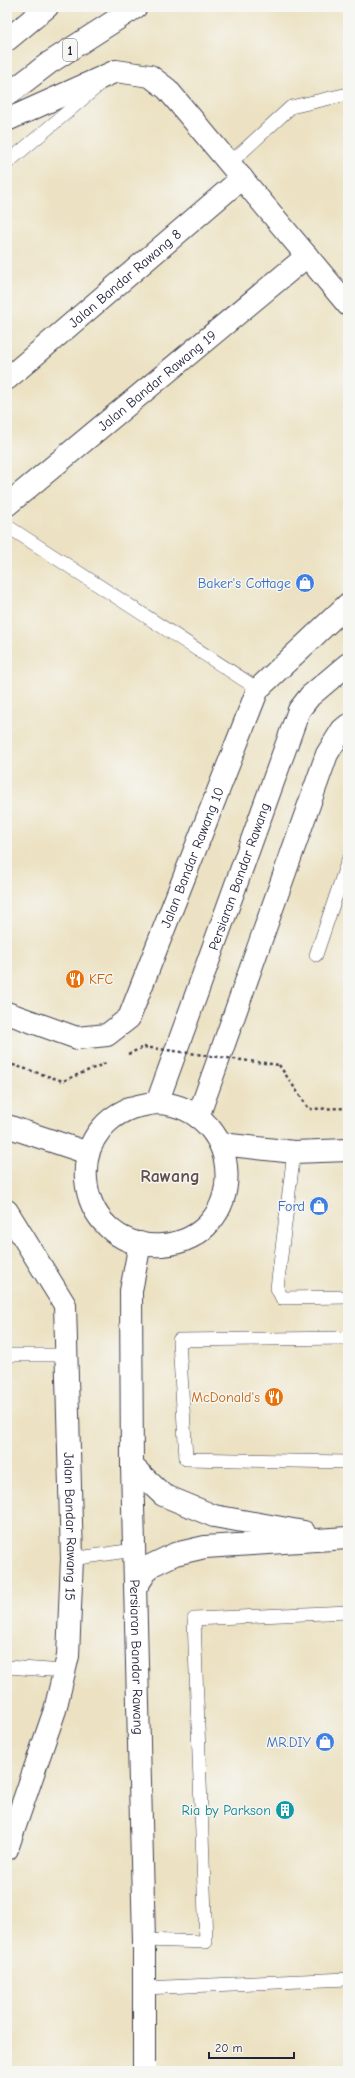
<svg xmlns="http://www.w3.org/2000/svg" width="355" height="2078" viewBox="0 0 355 2078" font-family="'Comic Neue',sans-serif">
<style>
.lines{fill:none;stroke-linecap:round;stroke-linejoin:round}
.service-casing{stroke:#403f4f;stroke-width:14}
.minor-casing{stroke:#403f4f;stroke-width:24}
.tertiary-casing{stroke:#403f4f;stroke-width:24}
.primary-casing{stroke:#403f4f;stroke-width:24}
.path{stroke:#403f4f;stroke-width:2.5;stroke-dasharray:3 3;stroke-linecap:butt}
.service{stroke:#fff;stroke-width:13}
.minor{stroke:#fff;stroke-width:22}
.tertiary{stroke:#fff;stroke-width:22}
.primary{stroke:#fff;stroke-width:22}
.path-bridge{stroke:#403f4f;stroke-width:2.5;stroke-dasharray:3 3;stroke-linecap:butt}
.labels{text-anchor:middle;stroke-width:3;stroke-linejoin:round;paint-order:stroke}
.shield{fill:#f6f6f2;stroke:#626272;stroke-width:1}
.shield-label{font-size:13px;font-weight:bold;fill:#22223b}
.street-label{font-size:14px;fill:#22223b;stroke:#f6f6f2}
.shop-label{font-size:14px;fill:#366cbe;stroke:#f6f6f2;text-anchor:end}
.food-label{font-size:14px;fill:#c56008;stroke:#f6f6f2;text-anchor:start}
.culture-label{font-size:14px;fill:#0d838f;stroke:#f6f6f2;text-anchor:end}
.district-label{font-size:18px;font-weight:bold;fill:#61504a;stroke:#f6f6f2}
</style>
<rect width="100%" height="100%" fill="#f6f6f2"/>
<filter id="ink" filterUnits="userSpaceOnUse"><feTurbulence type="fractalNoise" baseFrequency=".025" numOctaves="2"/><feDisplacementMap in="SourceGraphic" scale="8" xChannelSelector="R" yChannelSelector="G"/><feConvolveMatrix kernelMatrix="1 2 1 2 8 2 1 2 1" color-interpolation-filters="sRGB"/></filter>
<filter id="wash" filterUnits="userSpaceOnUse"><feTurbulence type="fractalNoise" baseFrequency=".012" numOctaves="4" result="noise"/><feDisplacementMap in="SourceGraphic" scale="16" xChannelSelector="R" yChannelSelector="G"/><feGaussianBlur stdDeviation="0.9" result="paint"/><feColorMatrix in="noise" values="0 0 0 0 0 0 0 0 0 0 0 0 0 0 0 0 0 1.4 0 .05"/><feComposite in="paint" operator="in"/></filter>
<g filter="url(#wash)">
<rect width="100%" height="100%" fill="#ece2c3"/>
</g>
<g filter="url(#ink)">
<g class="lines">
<g class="service-casing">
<path id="service" d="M7,163l91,-77
M229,164l62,-57 57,-13
M7,526l251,163
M316,955l32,-95
M294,1152l-17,136 5,10 66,-1
M348,1338l-169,2 7,119 162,3
M7,1355h60
M72,1559l62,-9
M7,1667l57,4
M144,1940l62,2 -12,-323 154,-7
M144,1988l204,-9"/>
</g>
<g class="minor-casing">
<g id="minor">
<path d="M7,120l109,-49 34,5 17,13 181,216"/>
<path id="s1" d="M7,379l235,-201"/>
<path id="s2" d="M7,505l300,-249"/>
<path id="s3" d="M7,1013l70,25 30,-3 22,-17 129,-329 90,-85"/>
<path d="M221,1144l73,8 54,-2"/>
<path id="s4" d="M7,1211l58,94 7,254 -4,97 -13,54 -48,139"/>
</g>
</g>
<g class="tertiary-casing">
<g id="tertiary">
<path id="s5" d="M140,1243l-9,48 1,175 12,474v131"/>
<path d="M132,1466l31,29 51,21 90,16"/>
<path d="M136,1587l14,-21 25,-12 30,-7 143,-9"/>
</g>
</g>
<g class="primary-casing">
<g id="primary">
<path d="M7,40l40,-33"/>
<path d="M7,95l42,-32 87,-56"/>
<path id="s6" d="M129,1108c9,-1 20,-5 30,-5 88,7 91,135 3,142 -92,7 -109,-135 -5,-142l142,-393 11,-14 38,-32"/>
<path d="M198,1117l129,-363 15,-24 6,-5"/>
<path d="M7,1126l81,27"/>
</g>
</g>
<path class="path" d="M128,1054l16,-7
M7,1063l56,18 43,-18
M279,1065l30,44 39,-1"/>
<use href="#service" class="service"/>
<use href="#minor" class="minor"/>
<use href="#tertiary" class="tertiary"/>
<use href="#primary" class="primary"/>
<path class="path-bridge" d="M144,1047l135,18"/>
</g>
</g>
<defs>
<g id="shop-disc" transform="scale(1)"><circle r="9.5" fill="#3f7fe0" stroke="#f6f6f2"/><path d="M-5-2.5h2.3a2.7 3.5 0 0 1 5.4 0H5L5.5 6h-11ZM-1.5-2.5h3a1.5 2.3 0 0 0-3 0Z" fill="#fff"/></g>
<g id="restaurant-disc" transform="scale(1)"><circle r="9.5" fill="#e8710a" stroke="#f6f6f2"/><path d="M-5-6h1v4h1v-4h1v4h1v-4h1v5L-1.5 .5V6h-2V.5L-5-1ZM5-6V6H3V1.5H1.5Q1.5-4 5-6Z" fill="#fff"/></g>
<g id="building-disc" transform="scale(1)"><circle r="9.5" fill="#0f9aa8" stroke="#f6f6f2"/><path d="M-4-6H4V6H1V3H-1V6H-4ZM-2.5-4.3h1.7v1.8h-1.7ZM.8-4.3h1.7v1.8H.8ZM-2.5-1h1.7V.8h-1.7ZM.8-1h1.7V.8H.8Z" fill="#fff"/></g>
</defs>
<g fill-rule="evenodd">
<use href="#shop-disc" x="305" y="583"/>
<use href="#restaurant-disc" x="75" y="979"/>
<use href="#shop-disc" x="319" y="1206"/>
<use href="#restaurant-disc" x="274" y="1397"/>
<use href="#shop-disc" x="325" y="1742"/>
<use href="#building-disc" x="285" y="1810"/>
</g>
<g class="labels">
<rect class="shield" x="63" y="39" width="14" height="22" rx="3"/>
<g class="shield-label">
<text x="70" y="55">1</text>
</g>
<g class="street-label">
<text dy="5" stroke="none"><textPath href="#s1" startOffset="155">Jalan Bandar Rawang 8</textPath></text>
<text dy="5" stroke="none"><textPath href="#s2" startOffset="195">Jalan Bandar Rawang 19</textPath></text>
<text dy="5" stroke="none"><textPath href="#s3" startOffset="305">Jalan Bandar Rawang 10</textPath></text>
<text dy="5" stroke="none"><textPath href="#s6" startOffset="715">Persiaran Bandar Rawang</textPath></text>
<text dy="5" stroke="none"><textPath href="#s4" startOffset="332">Jalan Bandar Rawang 15</textPath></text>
<text dy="5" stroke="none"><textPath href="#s5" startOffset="415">Persiaran Bandar Rawang</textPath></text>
</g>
<g class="shop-label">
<text x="291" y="588">Baker's Cottage</text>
<text x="305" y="1211">Ford</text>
<text x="311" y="1747">MR.DIY</text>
</g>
<g class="food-label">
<text x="89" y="984">KFC</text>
<text x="260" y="1402" text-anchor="end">McDonald's</text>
</g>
<g class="culture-label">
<text x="271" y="1815">Ria by Parkson</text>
</g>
<g class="district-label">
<text x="170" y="1182">Rawang</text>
</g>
</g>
<rect width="355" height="2078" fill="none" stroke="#f6f6f2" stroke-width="24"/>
<path d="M209 2052v6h85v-6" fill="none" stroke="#22223b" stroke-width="2"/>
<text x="215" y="2052" font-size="12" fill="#22223b" stroke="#f6f6f2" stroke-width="3" paint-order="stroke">20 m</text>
</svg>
